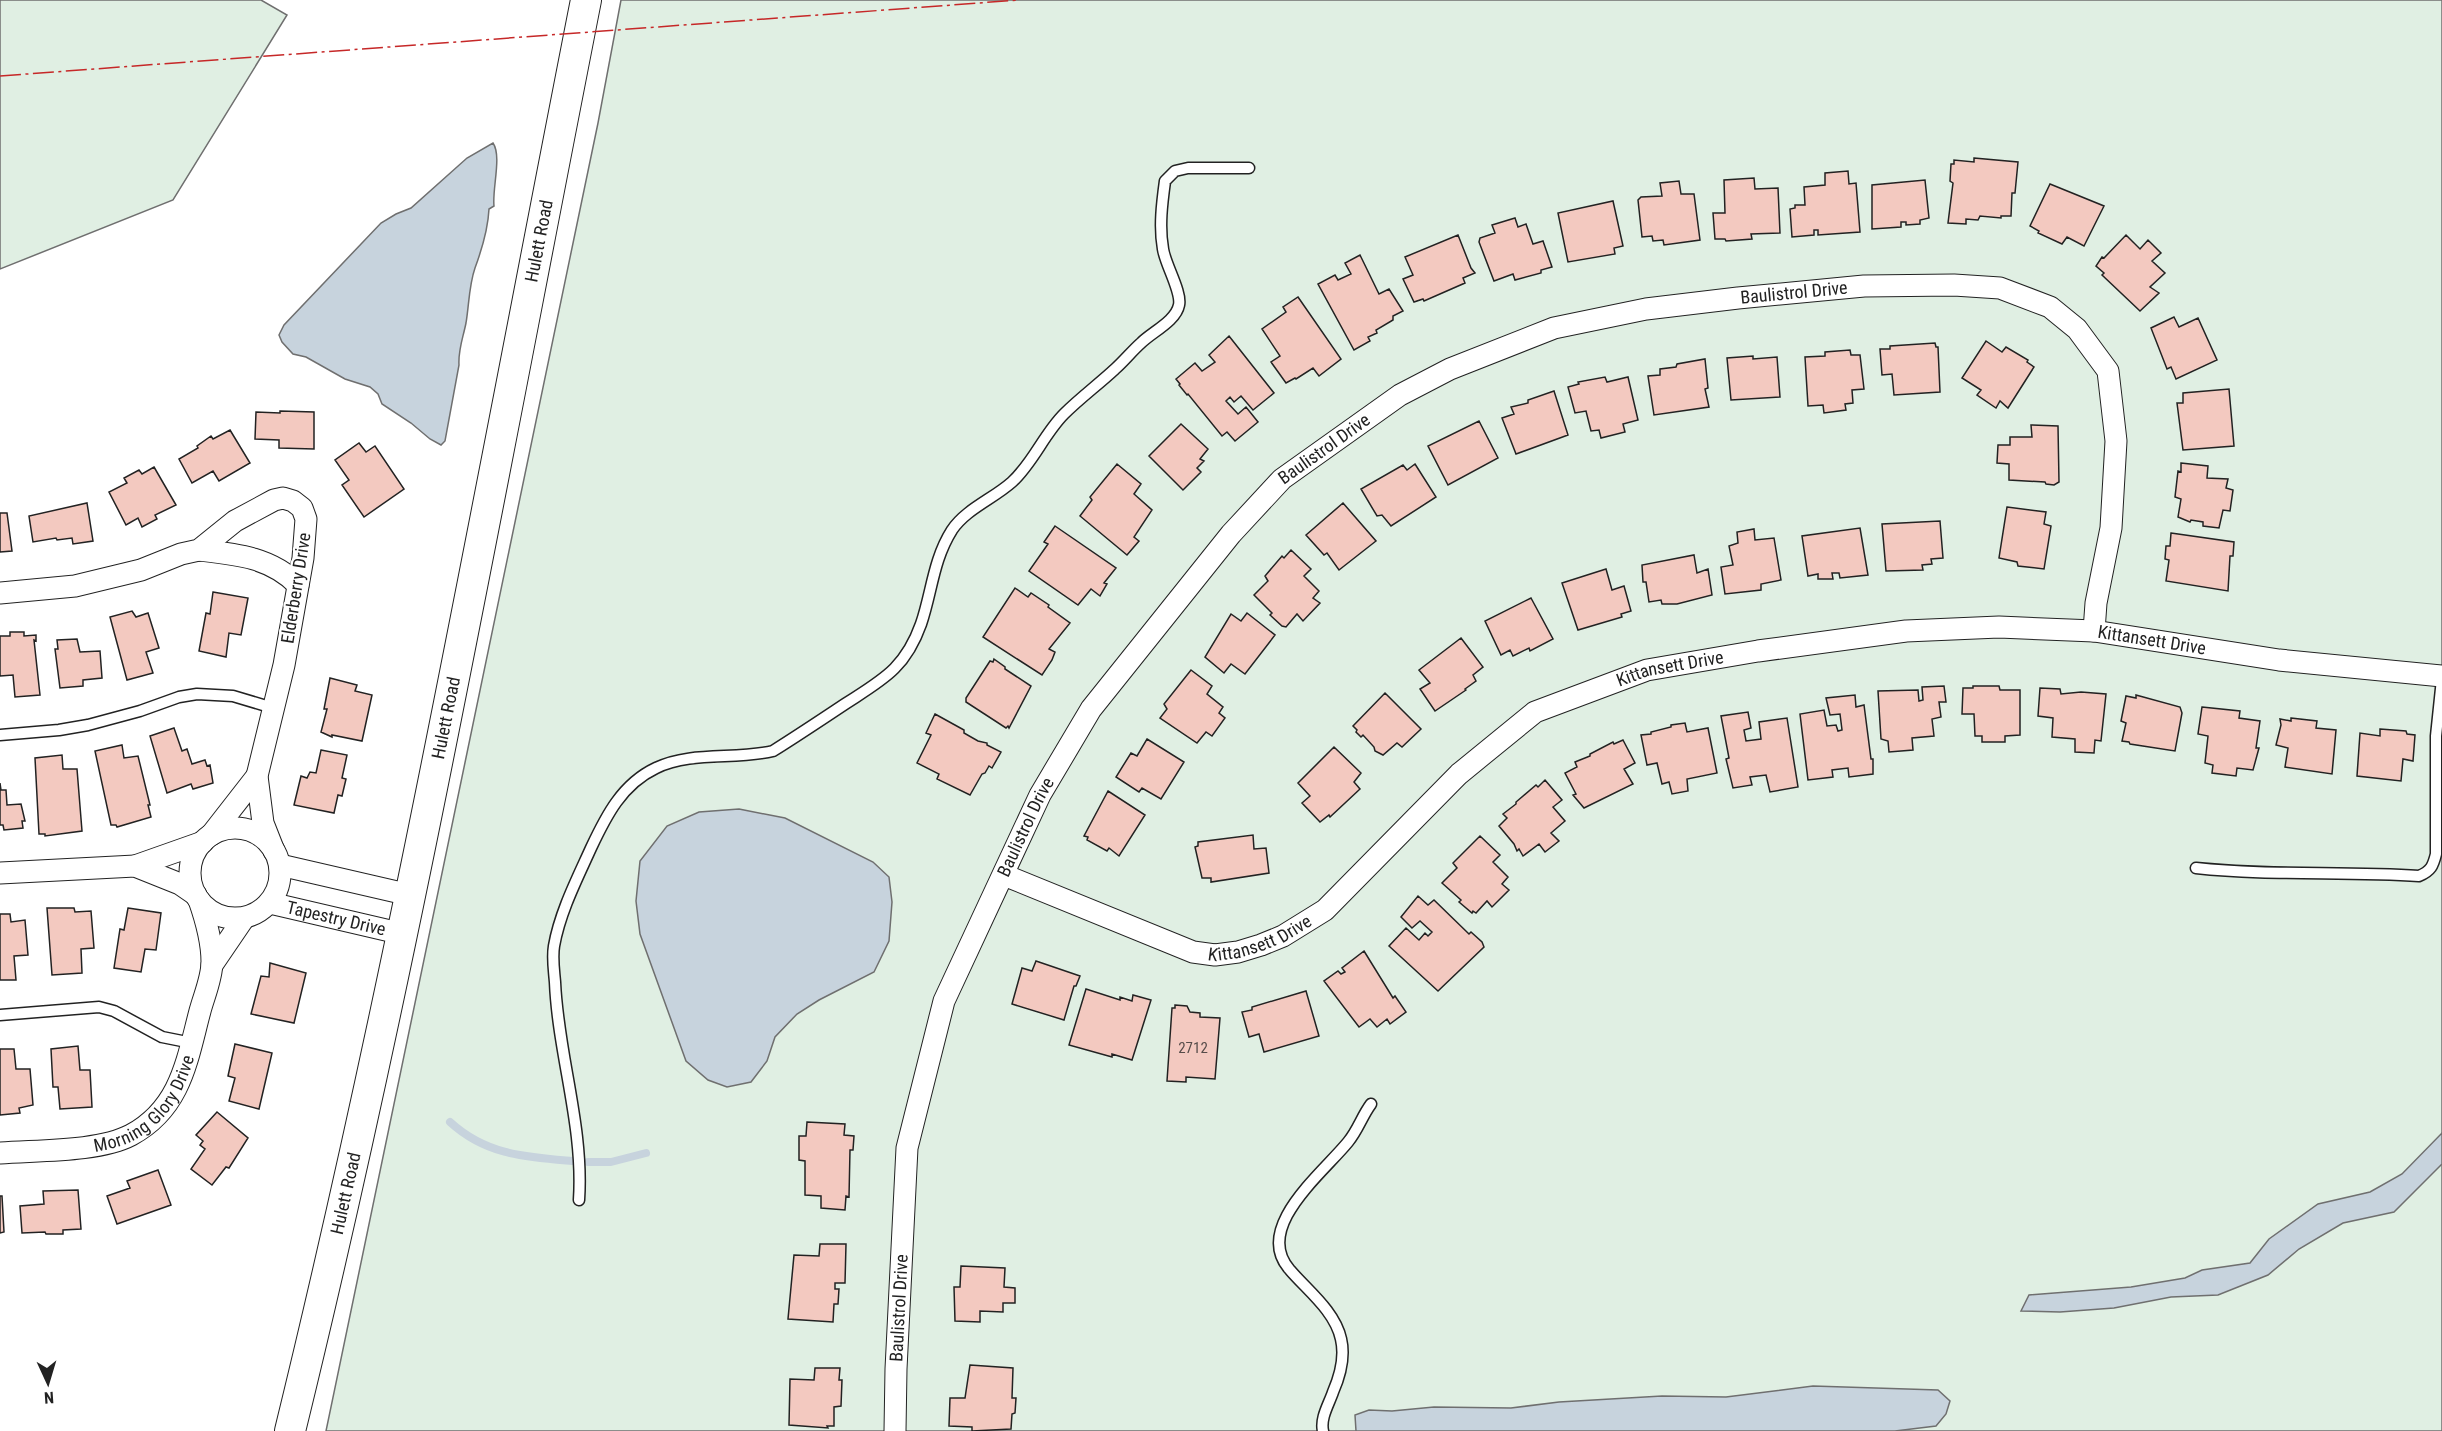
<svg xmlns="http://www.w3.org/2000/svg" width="2442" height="1431" viewBox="0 0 2442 1431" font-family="'Roboto Condensed',sans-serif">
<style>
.green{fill:#e0efe3;stroke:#6f6f6f;stroke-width:1.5}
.water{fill:#c7d3dd;stroke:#6f6f6f;stroke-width:1.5}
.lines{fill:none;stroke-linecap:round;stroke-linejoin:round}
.stream{stroke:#c7d3dd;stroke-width:8}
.building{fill:#f3c9c0;stroke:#222;stroke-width:1.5}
.lane-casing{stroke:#222;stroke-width:13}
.street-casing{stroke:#222;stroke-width:23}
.secondary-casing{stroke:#222;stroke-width:32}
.lane{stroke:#fff;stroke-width:10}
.street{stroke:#fff;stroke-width:21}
.secondary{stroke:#fff;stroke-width:30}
.power{stroke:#c62828;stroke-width:1.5;stroke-dasharray:21 4.5 3 4.5;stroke-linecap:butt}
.labels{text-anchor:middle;stroke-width:4.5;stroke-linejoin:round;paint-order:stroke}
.number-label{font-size:15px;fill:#564c4a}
.street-label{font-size:18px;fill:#222;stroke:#fff}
</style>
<rect width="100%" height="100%" fill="#fff"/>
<path class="green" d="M0,0h261l26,15 -114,185 -173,69z
M621,0h1821v1431h-2116l272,-1308z"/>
<path class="water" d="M493,143c9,13 -1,46 1,63l-5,3c-1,21 -7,40 -14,59 -6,17 -6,37 -9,55 -3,15 -8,27 -7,42l-14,76 -4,4 -11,-6 -19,-16 -29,-19 -4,-10 -8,-7 -25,-8 -39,-22 -13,-3 -11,-12 -3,-7 5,-10 97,-102 15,-9 15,-6 56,-50z
M739,809l46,9 88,44 16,15 3,25 -3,39 -15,31 -55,28 -22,14 -22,23 -8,24 -16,21 -24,5 -19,-7 -22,-19 -46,-127 -4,-33 4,-40 27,-35 32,-14z
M2442,1133v31l-48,48 -51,11 -44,26 -31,26 -50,20 -47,2 -57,11 -54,4 -39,-1 8,-16 102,-8 54,-9 17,-8 48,-7 19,-24 49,-35 52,-12 32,-18z
M1813,1386l125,4 12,11 -4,13 -10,12 -41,5h-539l-1,-16 14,-5 23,1 42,-4 77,1 48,-6 103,-6 64,1z"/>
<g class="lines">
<path class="stream" d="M450,1122c36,33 75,35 122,39
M588,1162h23l35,-9"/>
</g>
<path class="building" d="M1974,158l44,4 -3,31h-3l-1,23h-10v2l-21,-2 -2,4 -12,-1v5l-18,-1 5,-40 -3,-2 1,-17h3v-4l20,2z
M1848,171l1,13 7,-1 4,49 -42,3v-5h-4v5l-22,2 -2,-28 5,-1v-3h10l-1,-18 21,-2v-12z
M1754,178l1,11 23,-1 2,45 -29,1 1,5 -26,2 -1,-2h-10l-2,-26h12l-1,-33z
M1925,180l4,38 -9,2v4l-14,1v-3h-5v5l-29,2v-44z
M1679,181l2,13h13l6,46 -36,5 -1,-5 -10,1 -1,-5 -10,1 -4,-37 3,-3 21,-1 -2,-13z
M2050,184l54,22 -20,40 -17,-9 -5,7 -24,-11 1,-2 -9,-5z
M1613,201l10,45 -9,2 1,6 -47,8 -10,-49z
M1515,218l3,9 8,-3 7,20 10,-3 9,26 -11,3v3l-26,7 -2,-6 -19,7 -15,-39 1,-4 15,-5 -3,-8z
M1458,235l13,33 4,5 -12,5 2,5 -41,18 -1,-2 -9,3 -11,-23 10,-4 -8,-18z
M2126,235l14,14 8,-9 13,13 -9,8 13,12 -15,14 9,6 -19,18 -38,-36 2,-2 -8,-7 6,-9 2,1z
M1360,255l19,39 10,-5 14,22 -10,5v4l-17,10 1,3 -9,4 2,4 -16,9 -36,-66 17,-9 3,5 13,-6 -6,-11z
M1298,297l43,62 -22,17 -6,-8 -17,11 -1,-1 -9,5 -15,-21 9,-6 -18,-27 24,-17 -3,-5z
M2174,317l5,10 19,-9 19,42 -41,19 -5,-12 -4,2 -16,-41z
M1229,336l45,57 -21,17 -12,-14 -7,6 -4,-5 -4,4 12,13 8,-7 12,15 -23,19 -8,-9 -5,4 -34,-42 -1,1 -8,-10 1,-1 -4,-5 19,-16 7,8 13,-9 -6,-7z
M1986,341l16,11 4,-5 22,13 -1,2 7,5 -26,41 -8,-7 -4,7 -19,-13 4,-5 -19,-12z
M1935,343l1,4h2l2,45 -46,3 -2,-21 -10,1 -2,-26h10v-3z
M1850,350l1,5h9l4,34 -12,1 1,13 -8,1 1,6 -22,3 -1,-8 -15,1 -3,-49 20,-1v-4z
M1753,356v3l24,-2 3,40 -49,3 -4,-42z
M1705,359l3,29 -3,1 4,18 -55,8 -6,-39 12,-1v-6l16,-2 1,-3z
M1605,377l2,5 21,-5 10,43 -15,4 2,8 -24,6 -2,-8 -8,1 -5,-20 -11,2 -7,-26 11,-3 -1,-2z
M2229,389l5,57 -51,4 -6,-47h6v-10z
M1554,391l14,44 -52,19 -14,-36 12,-4 -3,-7 17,-4v-3z
M280,411l34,1v37l-35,-1v-8l-24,-1 1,-27 24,1z
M1479,421l19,37 -50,27 -20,-39z
M1181,424l27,25 -8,10 4,2 -7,7 4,4 -18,18 -34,-34z
M2031,425l27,1 1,56 -5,3 -8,-1 -1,-2 -36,-2v-16l-12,-1 1,-18h12v-8h22z
M230,430l20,33 -31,18 -6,-10 -21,12 -13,-24 19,-11 -1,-2 14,-10 2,3z
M359,443l7,9 9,-6 29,43 -40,28 -22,-32 7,-5 -14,-20z
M2181,463l27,3 -1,12 21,1 -2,9 7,2 -3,21 -7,-1 -4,18 -16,-2v-4l-12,-2 -1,2 -12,-5 3,-18 -6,-2 3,-26 3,1z
M1117,464l24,20 -7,10 18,16 -18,27 5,4 -12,14 -47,-39 12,-16 -2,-3z
M1415,464l21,33 -45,29 -9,-11 -5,1 -16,-27 42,-24 4,5z
M154,467l22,38 -21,10 2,4 -15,8 -4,-9 -12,7 -17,-33 18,-9 -3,-5 15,-8 3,4z
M87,503l6,38 -20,3 -1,-6 -15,2 -1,-2 -23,4 -4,-26z
M1343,503l33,38 -37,29 -12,-17 -3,2 -18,-20z
M2007,507l39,5 -2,12 7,2 -7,43 -26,-3 -1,-4 -18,-4z
M0,513h7l5,38 -12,1z
M1940,521l3,37 -12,1 1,5 -10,1 1,5 -37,1 -4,-47z
M1055,526l61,42 -12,15 3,1 -7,12 -9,-7 -13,16 -49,-34 19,-27 -4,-2z
M1860,528l8,47 -28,3 -1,-5h-7l1,6h-15v-5l-10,2 -6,-40z
M1754,529l1,11 19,-2 7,42 -20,4v6l-36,4 -4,-27 12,-2 -4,-19 9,-3 -1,-11z
M2171,533l63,9 -1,14h-3l-2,35 -62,-10 3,-21 -4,-1 1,-13h4z
M1291,550l20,19 -7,7 15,15 -6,7 7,5 -17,18 -6,-7 -11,13 -4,-1 -12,-11 2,-2 -18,-18 14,-14 -3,-5 17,-20 2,2z
M1694,555l3,18 11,-4 4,26 -35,9h-15l-1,-4 -12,2 -3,-20h-3l-1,-17z
M1606,569l6,21 12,-4 7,25 -10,3 1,3 -44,13 -16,-47z
M1015,588l13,9 3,-4 18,12 -1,2 22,16 -21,26 6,3 -3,8 -10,15 -59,-38z
M213,592l35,6 -7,37 -12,-2 -3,24 -27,-6 7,-38 4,1z
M1531,598l22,41 -23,12 -1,-3 -16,8 -3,-6 -9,5 -16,-34z
M132,611l4,6 12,-4 11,35 -13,4 7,21 -26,7 -17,-63z
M1247,613l28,22 -30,39 -14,-10 -7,9 -19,-16 26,-43 10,7z
M10,632h14v4l12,-1v6l-2,-1 6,55 -25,2 -2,-22 -13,1v-40h10z
M1461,638l22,29 -10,8 3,6 -11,8 1,1 -31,21 -15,-22 10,-6 -11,-13z
M77,639l3,13 20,-1 2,27 -19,2v6l-23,2 -5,-39h3l-1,-9z
M994,659l11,8v2l26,17 -22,42 -1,-2 -2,2 -40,-26v-4l24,-37 3,1z
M1191,670l21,16 -5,8 16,13 -4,6 6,5 -13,18 -6,-4 -9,11 -37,-25 7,-9 -3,-5z
M330,678l27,7 -2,6 17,4 -10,46 -30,-6v2l-11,-5 6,-23h-3z
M1944,686l2,16h-7l2,15 -9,2 2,17 -22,2 1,12 -24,2 -1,-11 -7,-2 -3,-48 40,-1 1,11 4,-1 -1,-13z
M1973,686h26l1,4h20v45l-15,1v6h-23v-6h-7l-1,-22h-12l1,-26h10z
M2040,688l20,1 1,5 20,-2 25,2 -5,47 -6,-1 -1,13 -19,-1v-13l-23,-2 1,-19 -15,-2z
M1385,693l36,36 -19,18 -5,-4 -14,12 -8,-4 -1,-4 -11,-12 -2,2 -5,-5 1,-2 -4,-4z
M1855,695l1,12 8,-2 7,54h2v15l-24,3 -1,-9 -16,2 1,7 -25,3 -8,-66 24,-4 3,16 9,-1 2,6 4,-1 -2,-16 -10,1 -4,-17z
M2136,695l44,12 2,6 -7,38 -45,-7 -1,-2 -7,-1 4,-18 -5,-2 5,-25 10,2z
M2202,707l38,4 -1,7 21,3 -4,27h3l-6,22 -16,-2 -1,8 -24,-3 1,-8 -8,-2 3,-27 -10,-2z
M1748,712l3,16 -7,2 2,11 15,-2 -2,-17 28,-4 11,69 -28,5 -4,-17 -16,2 2,8 -19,3 -7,-29 3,-1 -8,-42z
M935,714l29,16v3l14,8 9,2v2l14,7 -9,16 -3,-2 -4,7 -3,1 -12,21 -33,-16 2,-5 -22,-11 14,-28 -5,-2z
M2291,718l26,3 -1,7 20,2 -4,44 -47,-7 3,-19 -12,-3 5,-20 -1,-6 11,2z
M1685,723l2,9 21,-4 9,45 -30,6 1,12 -16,3 -3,-12 -7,2 -5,-21 -10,2 -6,-30 10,-1v-2l20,-5v-2z
M174,728l8,23 5,-2 5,15 13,-4 2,6 3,-1 3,18 -20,6 -2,-5 -24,9 -17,-57z
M2380,729l26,2 1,3 8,1 -2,26 -10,-2 -2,22 -44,-5 3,-43 20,3z
M1147,739l37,23 -23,37 -19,-11 -3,4 -23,-15 15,-24 6,3z
M1623,740l12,23 -11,6 9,15 -49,24 -11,-13 3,-1 -11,-21 12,-6 -2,-5 15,-6v-2l23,-12 1,2z
M122,745l2,13 14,-2 12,49h-2l3,12 -34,10 -1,-2h-5l-16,-74z
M1334,747l27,26 -7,9 6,7 -30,28 -1,-2 -9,7 -18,-19 8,-7 -12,-13z
M321,750l26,5 -5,23 4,1 -4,17 -4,-1 -4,18 -40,-8 7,-29 6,2 3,-6 6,1z
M62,755l1,14h14l5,62 -37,5v-2h-6l-4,-76z
M1545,780l17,20 -9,7 12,14 -14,12 8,8 -14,11 -6,-8 -16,12 -4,-7 -2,2 -3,-7 -15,-18 8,-8 -4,-4 13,-10v-2l20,-17 2,2z
M0,783l1,7h5l1,15 14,-1 4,17h-3l1,7 -19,2 -1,-5h-3z
M1108,791l37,24 -26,41 -10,-8 -2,3 -20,-11 1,-3 -4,-1z
M1253,835l1,14 12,-1 3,25 -58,9v-4h-9l-7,-31 3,-1v-4z
M1480,836l20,19 -7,7 15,15 -6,7 7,6 -17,17 -5,-6 -11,12 -3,-2 -1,2 -13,-11 2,-2 -19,-17 15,-15 -4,-5z
M1418,896l10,9 6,-5 35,34 2,-2 11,10 2,5 -46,44 -49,-45 17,-18 13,12 6,-7 3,3 4,-4 -12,-11 -8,7 -11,-11z
M47,908h27l1,4 16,-1 3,37 -13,1 1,24 -30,2z
M128,908l33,5 -5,37 -11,-1 -4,23 -27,-4 6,-39 4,1z
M0,914h10l1,8 14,-2 3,35 -14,1 2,24h-16z
M1364,951l29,47 2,-2 11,16 -16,12 -3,-5 -10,8 -7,-8 -11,8 -35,-46 14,-10 3,3 4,-2 -3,-4z
M1036,961l44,15 -4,10h-2l-10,34 -52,-16 10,-36 10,3z
M270,963l36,10 -12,50 -43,-9 10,-38 8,1z
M1086,989l34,11v-3l12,4 1,-6 18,5 -19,60 -20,-6v3l-43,-12z
M1306,991l13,45 -55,16 -5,-18 -10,3 -7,-25 10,-2v-3z
M1175,1005l12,1 3,6 10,1v4l20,1 -5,61 -29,-2v5l-19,-1 5,-73h3z
M235,1044l37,9 -13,56 -30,-8 6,-23 -7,-2z
M78,1046l2,24h10l2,37 -32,2 -2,-22h-5l-2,-38z
M0,1049h14l2,20h14l3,36 -14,3 1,5 -20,2z
M217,1112l31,26 -19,30 -3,-1 -14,18 -21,-16 14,-20 -5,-4 3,-4 -7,-6z
M807,1122l38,2 -1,11 10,1 -1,14h-3l-1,47 -3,-1 -1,14 -24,-2v-12l-16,-1v-34l-6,-1v-24h7z
M158,1170l13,35 -54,19 -10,-28 23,-8 -3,-7z
M78,1190l3,39 -18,1v4h-17l-1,-2 -23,1 -2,-27 24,-2 -1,-13z
M0,1196h2l2,36 -4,1z
M820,1244h26l-1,39h-10v6h4l-1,15h-4l-1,18 -45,-3 6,-64 25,1z
M961,1266l44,2 -1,19 11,1v15h-12v9l-23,-1v11l-25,-1 -1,-34h6z
M970,1365l43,3 -1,30h4l-1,15 -3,1 -1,15 -39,2v-4l-23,-1 1,-28h15z
M815,1368h25l-1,12h3l-1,26 -7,1v19h-7l1,2 -39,-3 1,-46 24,1z"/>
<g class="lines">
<g class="lane-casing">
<path id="lane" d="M0,735l59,-5 29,-5 52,-14 39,-14 18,-3 36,2 40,12
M2196,868c74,8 148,3 223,8 12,-5 14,-10 17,-22v-118l6,-57
M0,1015l99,-8 15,4 48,26 30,6
M579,1200c5,-74 -21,-145 -24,-218 -1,-12 -3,-24 -1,-36 6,-34 23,-67 37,-98 15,-32 31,-64 65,-80 35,-17 79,-8 117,-17 24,-15 48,-31 72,-47 37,-24 60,-35 76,-80 11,-32 12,-64 31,-94 14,-21 41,-31 60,-48 21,-19 32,-48 52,-68 16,-16 35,-30 51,-45 9,-8 17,-18 26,-26 11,-11 35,-22 38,-38 3,-13 -14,-41 -16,-56 -4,-22 -1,-46 2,-68l10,-10 13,-3h61
M1323,1431c-3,-13 6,-27 10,-39 7,-16 12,-36 8,-53 -6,-28 -34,-49 -51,-69 -38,-42 33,-97 58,-128 10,-12 14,-26 23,-38"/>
</g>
<g class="street-casing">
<g id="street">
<path d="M199,550c36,4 72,7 99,35"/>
<path d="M0,593l75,-7 66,-16 40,-16 18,-4 36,-29 39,-21 9,-2 10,3 9,7 4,11 -3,39 -19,107 -27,111 6,47 11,28"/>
<circle cx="235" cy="873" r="45"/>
<path d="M211,835l46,-59"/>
<path d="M280,865l130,30"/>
<path d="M135,866l68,-24"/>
<path d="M0,873l135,-7 45,18 16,11"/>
<path id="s1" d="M1004,875l189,77 22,3 23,-3 23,-7 22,-9 42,-26 134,-136 76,-62 112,-42 111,-19 148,-20 93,-4 95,4 185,29 163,16"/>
<path id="s2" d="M270,903l133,31"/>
<path d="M212,965l32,-47"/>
<path id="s3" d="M0,1153c37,-3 99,-1 131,-18 50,-27 56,-75 69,-124 4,-15 12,-33 12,-49 0,-22 -6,-42 -13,-62"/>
<path id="s4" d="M895,1431l1,-62 11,-221 37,-147 96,-206 51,-86 140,-175 51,-55 118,-84 50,-26 104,-41 92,-19 92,-11 126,-12 90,-1 46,3 50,19 27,22 31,42 8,70 -5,87 -15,75 -2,28"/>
</g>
</g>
<g class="secondary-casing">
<g id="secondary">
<path id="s5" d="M290,1431c116,-473 202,-953 296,-1431"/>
</g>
</g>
<use href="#lane" class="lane"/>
<use href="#street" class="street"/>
<use href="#secondary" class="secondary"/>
<path class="power" d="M0,76l1019,-76"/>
</g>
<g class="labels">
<g class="number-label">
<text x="1193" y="1053">2712</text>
</g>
<g class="street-label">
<text dy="6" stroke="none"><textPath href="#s5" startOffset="1216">Hulett Road</textPath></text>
<text dy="6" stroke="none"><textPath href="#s4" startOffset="1617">Baulistrol Drive</textPath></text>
<text dy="6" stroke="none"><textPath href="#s4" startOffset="1113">Baulistrol Drive</textPath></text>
<text transform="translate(296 588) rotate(-81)" y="6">Elderberry Drive</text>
<text dy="6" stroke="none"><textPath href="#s1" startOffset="1264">Kittansett Drive</textPath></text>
<text dy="6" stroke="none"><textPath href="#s1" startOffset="778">Kittansett Drive</textPath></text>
<text dy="6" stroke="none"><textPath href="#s5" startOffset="730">Hulett Road</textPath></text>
<text dy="6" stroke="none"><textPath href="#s4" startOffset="627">Baulistrol Drive</textPath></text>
<text dy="6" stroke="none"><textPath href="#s2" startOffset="68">Tapestry Drive</textPath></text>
<text dy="6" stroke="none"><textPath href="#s1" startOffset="274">Kittansett Drive</textPath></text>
<text dy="6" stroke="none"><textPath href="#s3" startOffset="164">Morning Glory Drive</textPath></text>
<text dy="6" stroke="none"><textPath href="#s5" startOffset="244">Hulett Road</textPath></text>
<text dy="6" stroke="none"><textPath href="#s4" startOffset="123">Baulistrol Drive</textPath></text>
</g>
</g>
<g transform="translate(48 1383) rotate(176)" stroke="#ffffff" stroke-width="4.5" paint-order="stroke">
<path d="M0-4.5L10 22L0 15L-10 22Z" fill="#222222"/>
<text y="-9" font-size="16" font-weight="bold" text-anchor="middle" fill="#222222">N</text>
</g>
</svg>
